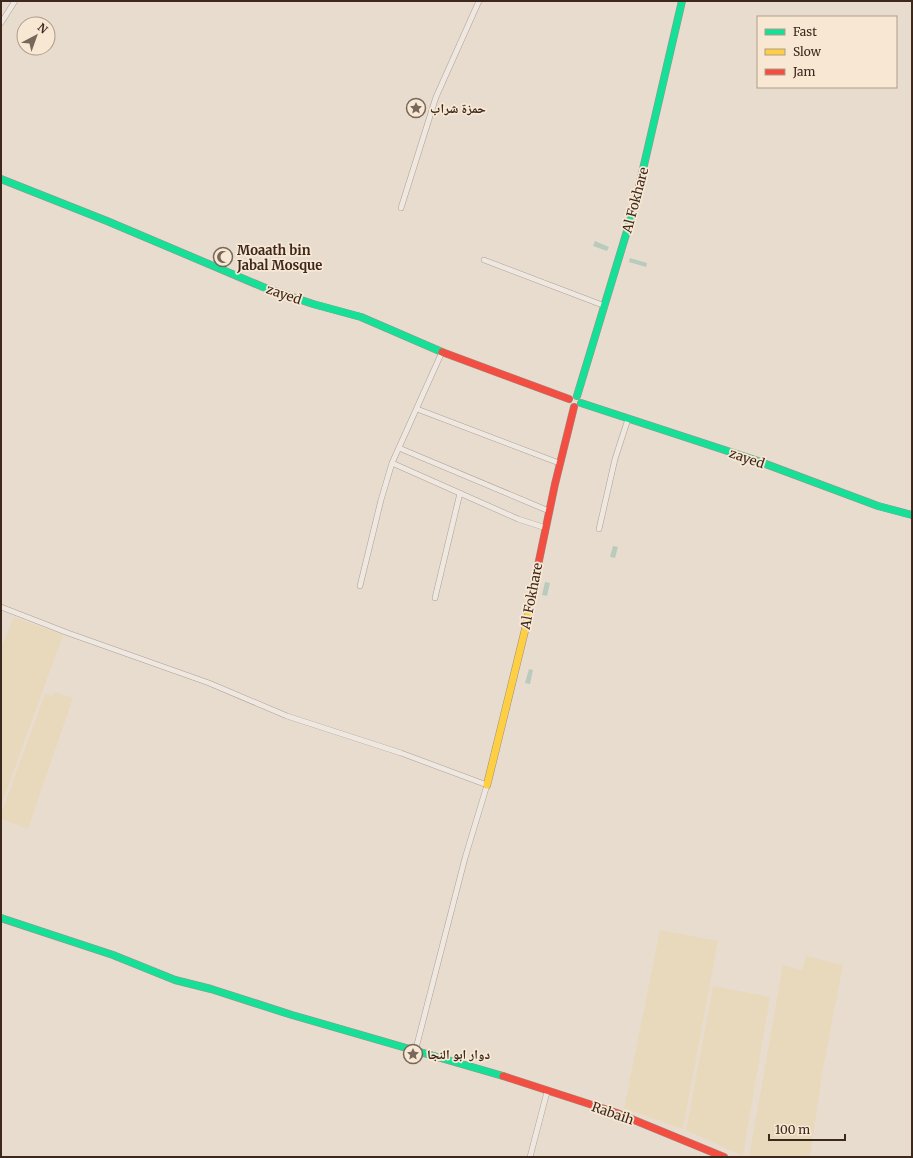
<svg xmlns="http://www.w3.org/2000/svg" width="913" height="1158" viewBox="0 0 913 1158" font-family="Merriweather,'Noto Naskh Arabic',serif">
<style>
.farmland{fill:#e8d9bd}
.water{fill:#b9cbbd}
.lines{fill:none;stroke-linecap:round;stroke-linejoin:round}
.street-casing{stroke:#ada196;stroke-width:6}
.fast-casing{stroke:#9c9086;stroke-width:8}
.slow-casing{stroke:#9c9086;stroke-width:8}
.jam-casing{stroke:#9c9086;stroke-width:8}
.street{stroke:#eee8e0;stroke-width:5}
.fast{stroke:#16e098;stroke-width:7}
.slow{stroke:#ffcf43;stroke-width:7}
.jam{stroke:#f24e42;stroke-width:7}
.labels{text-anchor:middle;stroke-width:3.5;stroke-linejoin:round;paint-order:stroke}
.poi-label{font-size:13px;font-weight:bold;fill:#3c281d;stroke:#f8e8d3;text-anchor:start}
.street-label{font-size:13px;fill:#3c281d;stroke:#f8e8d3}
</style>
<rect width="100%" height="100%" fill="#e8dcce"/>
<path class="farmland" d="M14,617l49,18 -62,171v-158z
M55,692l18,6 -45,131 -27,-10v-5l44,-120 8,2z
M660,930l58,11 -35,188 -59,-21z
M806,956l37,9 -21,109 -12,83h-61l34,-192 19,5z
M713,986l57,11 -27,159 -57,-26z"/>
<path class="water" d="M595,241l14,6 -2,4 -14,-5z
M630,258l17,5 -1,4 -17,-5z
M613,546l5,1 -3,11 -5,-1z
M545,582l5,1 -3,13 -5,-1z
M529,669l4,1 -3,14 -5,-1z"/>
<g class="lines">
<g class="street-casing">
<path id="street" d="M1,23l14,-22
M401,208l35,-111 43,-96
M484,260l121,46
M417,409l142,54
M399,448l150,63
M392,463l126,56 28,9
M599,529l16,-70 13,-40
M360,586l21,-86 11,-37 50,-111
M435,598l25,-105
M1,607l67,26 141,50 78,33 114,37 86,32 -22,73 -50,194
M530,1157l17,-65"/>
</g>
<g class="fast-casing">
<path id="fast" d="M1,179l106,42 156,66 50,17 48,13 81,35
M577,396l57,-188 48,-207
M581,403l174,57 123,46 34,9
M1,918l112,37 62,25 36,9 81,26 211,61"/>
</g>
<g class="slow-casing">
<path id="slow" d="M487,785l39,-159 10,-51"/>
</g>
<g class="jam-casing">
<path id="jam" d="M442,352l127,47
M536,575l19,-91 19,-77
M503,1076l114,37 107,44"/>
</g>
<use href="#street" class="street"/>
<use href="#fast" class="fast"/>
<use href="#slow" class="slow"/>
<use href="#jam" class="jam"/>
</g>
<defs>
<g id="sight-ring" transform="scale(1)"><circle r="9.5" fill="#f8e8d3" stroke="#78675b" stroke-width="1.5"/><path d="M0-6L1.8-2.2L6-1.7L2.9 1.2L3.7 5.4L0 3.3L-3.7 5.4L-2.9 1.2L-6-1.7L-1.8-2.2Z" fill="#78675b"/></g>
<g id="mosque-ring" transform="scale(1)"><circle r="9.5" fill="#f8e8d3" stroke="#78675b" stroke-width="1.5"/><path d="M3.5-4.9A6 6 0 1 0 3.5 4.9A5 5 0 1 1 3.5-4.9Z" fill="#78675b"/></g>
</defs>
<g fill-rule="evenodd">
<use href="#sight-ring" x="416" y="108"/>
<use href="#mosque-ring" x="223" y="257"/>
<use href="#sight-ring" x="413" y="1054"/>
</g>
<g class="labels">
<g class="poi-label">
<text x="430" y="113">حمزة شراب</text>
<text x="237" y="255">Moaath bin<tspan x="237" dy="15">Jabal Mosque</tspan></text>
<text x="427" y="1059">دوار ابو النجا</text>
</g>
<g class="street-label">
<text transform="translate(635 200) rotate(-75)" y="5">Al Fokhare</text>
<text transform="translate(284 294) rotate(19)" y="5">zayed</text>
<text transform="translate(747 458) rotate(19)" y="5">zayed</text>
<text transform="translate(531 596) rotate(-79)" y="5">Al Fokhare</text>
<text transform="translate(613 1113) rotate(19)" y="5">Rabaih</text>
</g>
</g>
<rect width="913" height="1158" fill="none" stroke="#3c281d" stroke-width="4"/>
<rect x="757" y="16" width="140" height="72" fill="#f8e8d3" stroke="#ad9b8a"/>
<rect x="765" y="29" width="20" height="6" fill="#16e098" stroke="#ad9b8a"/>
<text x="793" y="36" font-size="12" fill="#3c281d">Fast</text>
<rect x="765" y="49" width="20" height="6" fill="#ffcf43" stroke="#ad9b8a"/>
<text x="793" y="56" font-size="12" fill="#3c281d">Slow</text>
<rect x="765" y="69" width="20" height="6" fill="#f24e42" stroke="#ad9b8a"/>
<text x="793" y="76" font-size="12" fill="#3c281d">Jam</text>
<g transform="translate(36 36) rotate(41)"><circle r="19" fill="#f8e8d3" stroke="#ad9b8a"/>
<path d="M0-3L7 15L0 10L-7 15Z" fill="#78675b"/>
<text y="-6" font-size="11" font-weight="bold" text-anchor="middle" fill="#3c281d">N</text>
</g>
<path d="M769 1134v6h76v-6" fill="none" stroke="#3c281d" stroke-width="2"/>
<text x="775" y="1134" font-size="12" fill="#3c281d" stroke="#f8e8d3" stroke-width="3" paint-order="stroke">100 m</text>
</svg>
